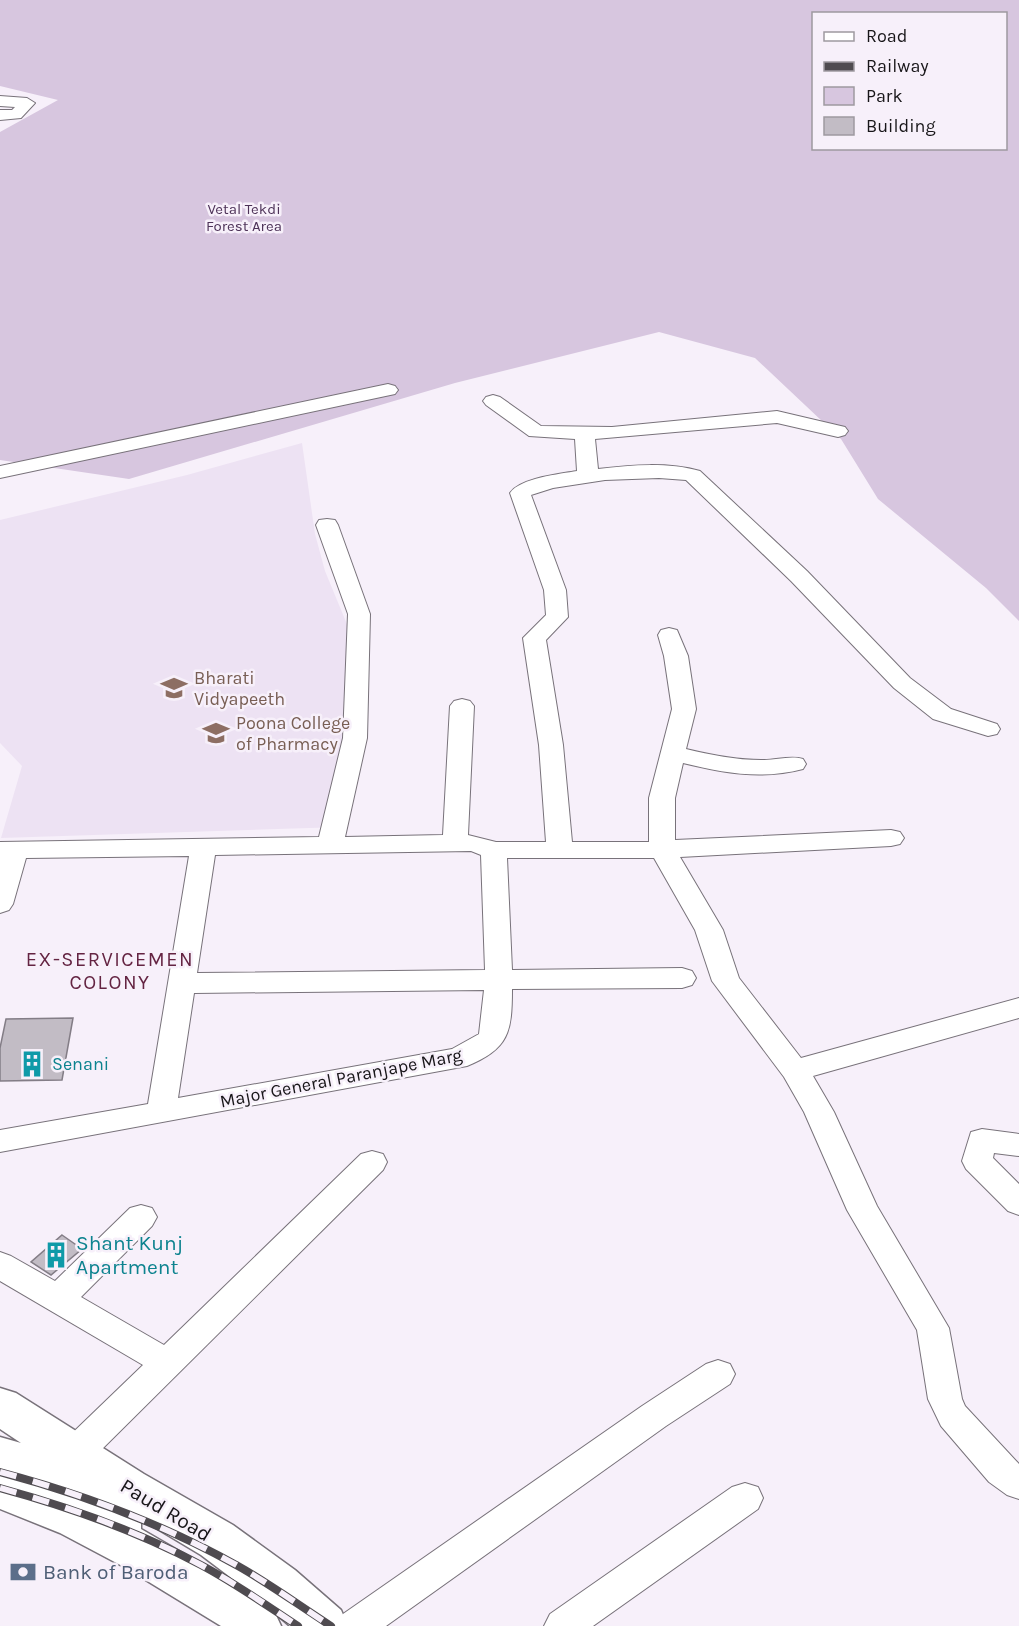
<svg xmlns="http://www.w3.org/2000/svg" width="1019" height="1626" viewBox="0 0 1019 1626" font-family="Karla,sans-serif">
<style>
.built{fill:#ede2f3}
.green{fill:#d7c6df;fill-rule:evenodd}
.building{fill:#c2bcc5;stroke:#837d86;stroke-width:1.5}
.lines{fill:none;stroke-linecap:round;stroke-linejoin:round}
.minor-casing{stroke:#78727a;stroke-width:2}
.major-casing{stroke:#78727a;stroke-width:3}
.minor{fill:#fff;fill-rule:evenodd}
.major{fill:#fff;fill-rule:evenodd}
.rail-casing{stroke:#4f4b50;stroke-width:8}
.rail{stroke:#f7f0fa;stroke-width:6;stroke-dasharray:17;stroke-linecap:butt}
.labels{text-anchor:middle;stroke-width:5;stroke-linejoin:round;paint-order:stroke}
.far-park-label{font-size:15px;fill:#4d3258;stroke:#f7f0fa}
.education-label{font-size:18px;fill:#785e54;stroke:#f7f0fa;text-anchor:start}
.culture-label{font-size:18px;fill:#0d838f;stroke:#f7f0fa;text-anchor:start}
.street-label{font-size:18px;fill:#181619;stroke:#f7f0fa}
.neighbourhood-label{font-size:20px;letter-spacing:1.5px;fill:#642442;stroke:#f7f0fa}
.near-culture-label{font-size:21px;fill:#0d838f;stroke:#f7f0fa;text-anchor:start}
.near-street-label{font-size:21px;fill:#181619;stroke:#f7f0fa}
.near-service-label{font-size:21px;fill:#4e5e75;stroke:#f7f0fa;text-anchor:start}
</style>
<rect width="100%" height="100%" fill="#f7f0fa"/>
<path class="built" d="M302,443l13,91 10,37 26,63 -10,193 -340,11 21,-72 -22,-23v-223l187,-45z"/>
<path class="green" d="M0,0h1019v621l-33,-33 -108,-89 -37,-60 -86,-81 -96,-26 -204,51 -326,96 -129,-19v-328l58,-32 -58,-14zM814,14h192v134h-192z"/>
<path class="building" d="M73,1018l-11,62 -62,1v-33l6,-29z
M62,1235l20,14 -31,26 -20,-13z"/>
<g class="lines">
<g class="minor-casing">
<path id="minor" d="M0,96l27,2 8,5 -14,15 -21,2v-10h12l3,-3 -15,-1z
M388,384l7,2 3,4 -3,4 -395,84v-12z
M493,395l7,2 41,29 71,1 165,-16 68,16 3,4 -3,4 -7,2 -61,-14 -182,16 3,30c34,-4 69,-7 102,2l107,100 103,107 41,31 46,15 3,5 -3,5 -9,2 -55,-17 -39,-31 -103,-107 -105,-101 -27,-2 -54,2 -52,8 -22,7 35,95 2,27 -22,23 17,105 9,97h77v-44l23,-89 -8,-53 -6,-21 3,-5 8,-2 8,2 11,26 8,53 -10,40c25,6 50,11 75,11 14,1 28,-5 42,-1l3,5 -3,5c-42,11 -79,4 -120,-6l-8,35v42l216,-10 9,2 4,6 -4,6 -9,2 -211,11 43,73 16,48 62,80 218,-60v20l-206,58 21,36 43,94 72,122 13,71 3,7 54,58v35l-12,-4 -18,-13 -48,-56 -13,-27 -11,-69 -70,-120 -43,-98 -20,-35 -72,-96 -17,-51 -41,-72h-147l5,112 170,-2 10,3 4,7 -4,7 -10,3 -170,1c0,43 -3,60 -45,77l-467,86v-22l148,-26 41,-248 -163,2 -13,46 -4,6 -9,3v-71l319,-5 24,-99 5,-124 -32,-89 3,-5 8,-1 8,1 3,5 32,89 -3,124 -22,99 98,-2 7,-129 4,-5 8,-2 8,2 4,5 -6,129 28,7h50l-7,-97 -16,-107 23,-23 -2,-25 -34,-97c10,-15 50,-19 67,-22l-2,-32 -46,-3 -43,-31 -3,-4 3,-4zM471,851l10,4 4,115 -288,3 18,-118zM484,990l-5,44 -27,15 -274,49 16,-105z
M982,1129l37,5v22l-25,-3 -1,5 26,26v31l-11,-4 -42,-42 -4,-8 9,-29z
M372,1151l11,3 4,8 -4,8 -297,295 -12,4 -12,-4 -5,-11 5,-11 81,-78 -143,-84v-29l11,4 44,25 75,-73 11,-3 11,3 5,9 -5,9 -71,71 83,48 197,-191z
M718,1360l12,4 5,10 -5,10 -64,42 -280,200h-49l6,-12 299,-208 64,-42z
M745,1483l13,4 5,11 -5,11 -165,117h-49l6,-12 182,-127z"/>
</g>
<g class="major-casing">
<path id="major" d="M0,1388l16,5 128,81 89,51 62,45 46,40 7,16h-58l-15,-13 6,13h-60l-95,-58 -66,-35 -60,-24v-72l21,6 -21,-14zM141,1519l60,36 49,37 -109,-63z"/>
</g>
<use href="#minor" class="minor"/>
<use href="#major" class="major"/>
<g class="rail-casing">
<path id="rail" d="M0,1472c83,22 163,52 238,94 32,18 62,40 93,60
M0,1488c70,19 137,43 201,77 34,18 65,40 97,61"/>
</g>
<use href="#rail" class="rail"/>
</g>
<defs>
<g id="university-bare" transform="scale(2.07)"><path d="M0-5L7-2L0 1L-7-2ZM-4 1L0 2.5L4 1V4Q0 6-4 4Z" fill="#8d6e63" stroke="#f7f0fa" stroke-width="2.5" paint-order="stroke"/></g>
<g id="building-bare" transform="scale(2.07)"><path d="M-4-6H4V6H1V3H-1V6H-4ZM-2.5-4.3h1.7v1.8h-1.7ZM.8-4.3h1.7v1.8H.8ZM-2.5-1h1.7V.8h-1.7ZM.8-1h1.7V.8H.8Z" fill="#0f9aa8" stroke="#f7f0fa" stroke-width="2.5" paint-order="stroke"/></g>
<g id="bank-bare" transform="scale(2.07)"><path d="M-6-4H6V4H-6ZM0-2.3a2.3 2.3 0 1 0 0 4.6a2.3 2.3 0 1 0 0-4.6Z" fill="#5c6f8a" stroke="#f7f0fa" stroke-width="2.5" paint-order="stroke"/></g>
</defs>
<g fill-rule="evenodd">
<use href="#university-bare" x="174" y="688"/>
<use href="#university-bare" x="216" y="733"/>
<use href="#building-bare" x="32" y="1064"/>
<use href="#building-bare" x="56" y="1255"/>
<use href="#bank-bare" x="23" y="1572"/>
</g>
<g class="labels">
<g class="far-park-label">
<text x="244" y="214">Vetal Tekdi<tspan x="244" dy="17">Forest Area</tspan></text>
</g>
<g class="education-label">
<text x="194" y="684">Bharati<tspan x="194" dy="21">Vidyapeeth</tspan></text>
<text x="236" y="729">Poona College<tspan x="236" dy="21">of Pharmacy</tspan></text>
</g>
<g class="culture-label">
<text x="52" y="1070">Senani</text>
</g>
<g class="street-label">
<text transform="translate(341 1078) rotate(-11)" y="6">Major General Paranjape Marg</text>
</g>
<g class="neighbourhood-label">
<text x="110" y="966">EX-SERVICEMEN<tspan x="110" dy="23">COLONY</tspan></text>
</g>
<g class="near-culture-label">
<text x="76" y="1250">Shant Kunj<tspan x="76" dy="24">Apartment</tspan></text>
</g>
<g class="near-street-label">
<text transform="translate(166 1510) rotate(31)" y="7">Paud Road</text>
</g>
<g class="near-service-label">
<text x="43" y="1579">Bank of Baroda</text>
</g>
</g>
<rect x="812" y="12" width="195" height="138" fill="#f7f0fa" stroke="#9e99a0" stroke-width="1.5"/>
<rect x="824" y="32" width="30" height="9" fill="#ffffff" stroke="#9e99a0" stroke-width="1.5"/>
<text x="866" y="42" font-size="18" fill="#181619">Road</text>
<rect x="824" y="62" width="30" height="9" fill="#4f4b50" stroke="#9e99a0" stroke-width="1.5"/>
<text x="866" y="72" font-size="18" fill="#181619">Railway</text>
<rect x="824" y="87" width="30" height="18" fill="#d7c6df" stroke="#9e99a0" stroke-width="1.5"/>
<text x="866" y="102" font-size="18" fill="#181619">Park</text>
<rect x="824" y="117" width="30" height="18" fill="#c2bcc5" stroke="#9e99a0" stroke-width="1.5"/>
<text x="866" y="132" font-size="18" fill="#181619">Building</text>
</svg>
